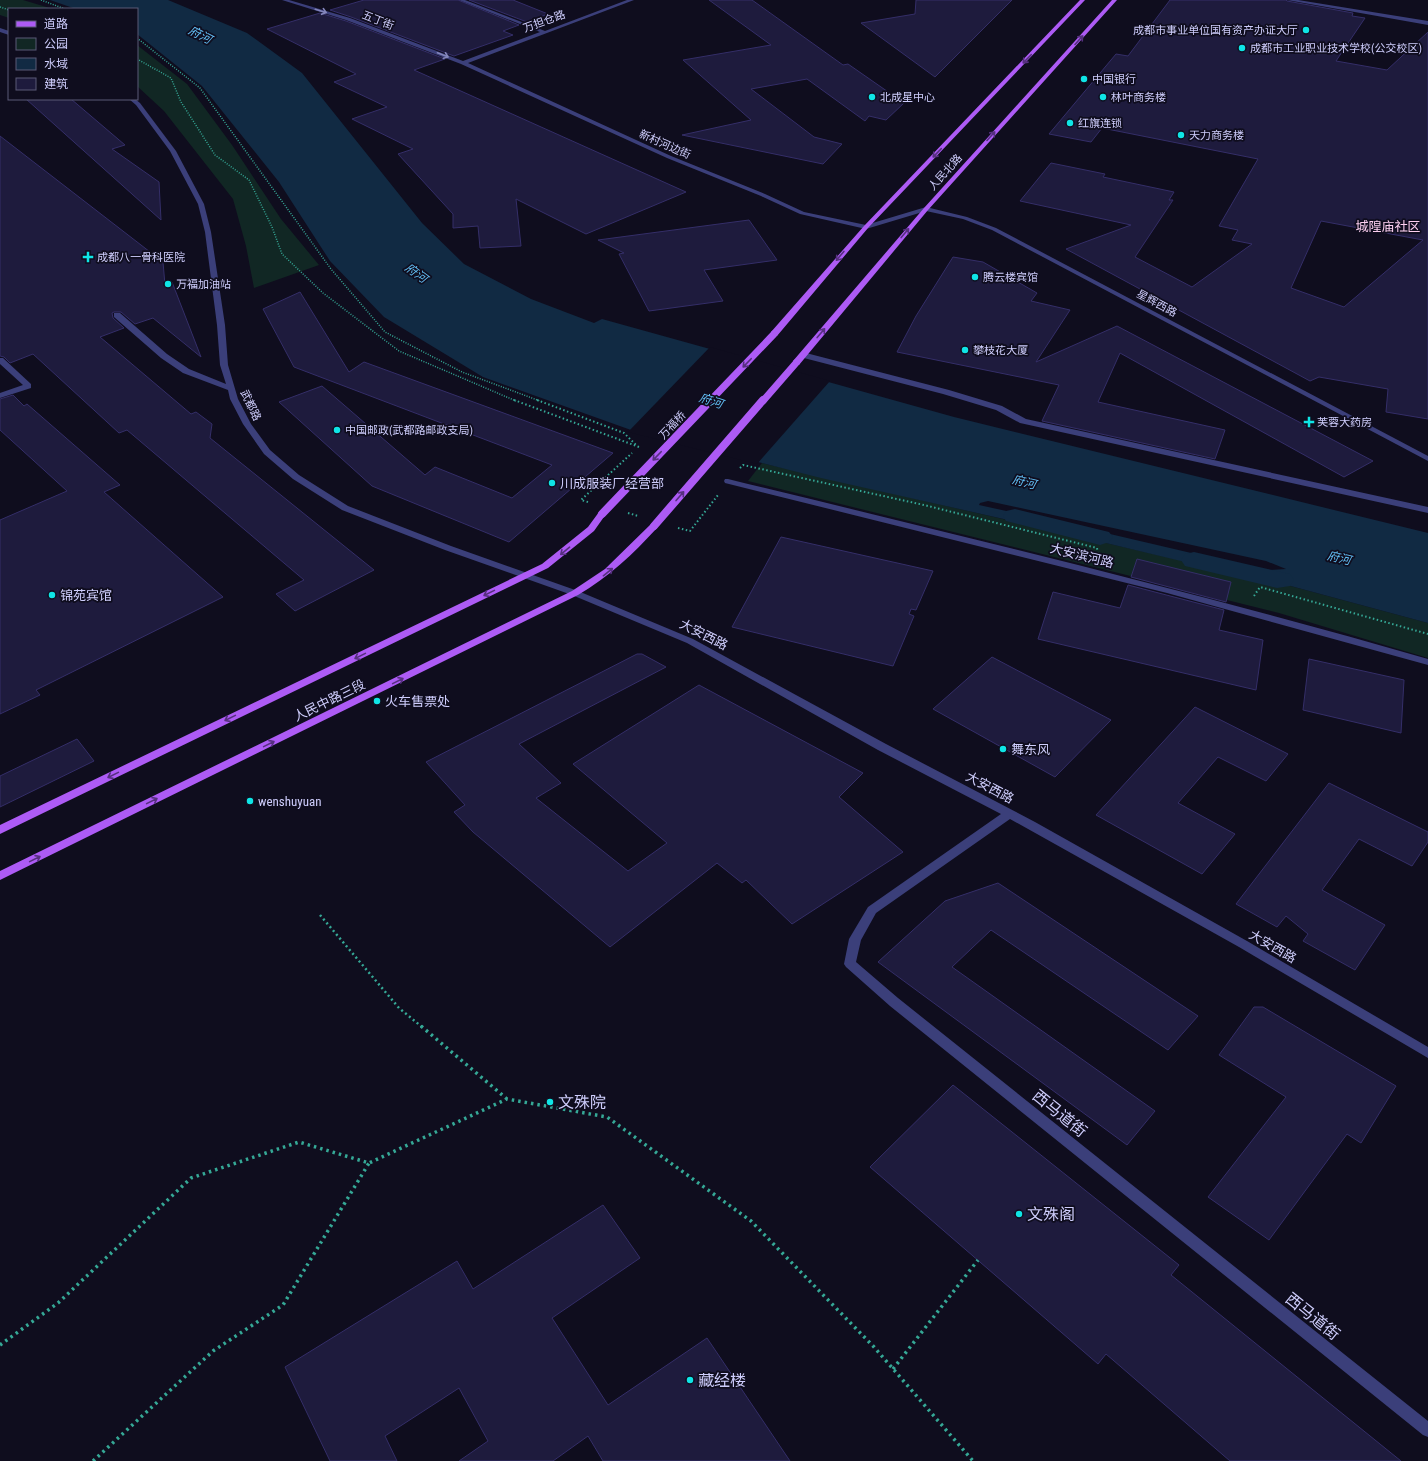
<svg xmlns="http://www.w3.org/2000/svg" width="1428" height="1461" viewBox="0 0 1428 1461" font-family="'Roboto Condensed','Noto Sans SC',sans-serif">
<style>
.green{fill:#112724}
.water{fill:#112a43}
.pier{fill:#0f0d1e}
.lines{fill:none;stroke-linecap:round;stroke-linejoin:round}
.canal{fill:#112a43;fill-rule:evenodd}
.building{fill:#1e1b3d;stroke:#342e68;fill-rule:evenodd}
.path-far3{stroke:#35a896;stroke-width:1.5;stroke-dasharray:1 1.5;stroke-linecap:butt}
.path-far2{stroke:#35a896;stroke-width:2;stroke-dasharray:1.5 2.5;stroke-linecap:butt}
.path-far1{stroke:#35a896;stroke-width:2.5;stroke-dasharray:2 3;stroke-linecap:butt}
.path{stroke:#35a896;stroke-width:3.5;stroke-dasharray:2.5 4;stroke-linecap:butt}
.minor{fill:#3b3f7a;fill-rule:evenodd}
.major{fill:#ad5bf5;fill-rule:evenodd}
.major-bridge-far1{stroke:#ad5bf5;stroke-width:7}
.major-bridge{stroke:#ad5bf5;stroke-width:8}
.oneway{stroke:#8486bb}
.oneway2{stroke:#56307f}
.poi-dot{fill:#0fe5e6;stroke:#0f0d1e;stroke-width:1.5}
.labels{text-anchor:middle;stroke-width:3.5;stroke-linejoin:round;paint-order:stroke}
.far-street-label{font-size:11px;fill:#cecdfc;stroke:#0f0d1e}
.far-poi-label{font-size:11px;fill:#cecdfc;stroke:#0f0d1e;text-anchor:start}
.far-water-label{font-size:12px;font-style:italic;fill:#62bff5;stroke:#0f0d1e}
.far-quarter-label{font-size:13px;fill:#fccff0;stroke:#0f0d1e}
.poi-label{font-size:13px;fill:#cecdfc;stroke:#0f0d1e;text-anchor:start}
.street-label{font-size:13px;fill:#cecdfc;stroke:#0f0d1e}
.near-poi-label{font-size:16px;fill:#cecdfc;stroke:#0f0d1e;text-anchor:start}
.near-street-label{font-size:16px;fill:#cecdfc;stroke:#0f0d1e}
</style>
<rect width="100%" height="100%" fill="#0f0d1e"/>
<path class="green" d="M0,0h23l30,9h-44v9l-9,-3z
M137,45l50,39 45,61 49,74 38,46 -65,23 -8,-42 -13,-47 -69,-88 -27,-25z
M762,463l525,122 130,35 11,3v35l-149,-45 -531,-132z"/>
<path class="water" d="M50,0h118l79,33 55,40 120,150 42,41 67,35 63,24 8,-4 352,98 474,116v90l-141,-38 -47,-10 4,-10 26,5 16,-1 -20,-8 -278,-60 -8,2 -1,2 77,17 -3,8 -232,-52 -190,-48 -148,-53 -99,-60 -54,-56 -51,-79 -77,-96 -65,-52v-25h-61z
M1063,523l171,40 -3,10 -171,-41z"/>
<path class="pier" d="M710,347l120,34 -73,83 -129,-32z"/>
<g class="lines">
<path class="canal" d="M1015,509l94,23 4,5 -4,5 -9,3 -94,-24 -3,-5 3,-5z
M1194,552l96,22 4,6 -4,6 -13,2 -92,-22 -4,-6 4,-6z"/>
</g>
<path class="building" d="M364,0h94l61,25 -16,6 10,4 -59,21 -103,-39 -21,-7z
M469,0h44l35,14 -21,8z
M709,0h43l91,65 5,-1 56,39 -18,17 -17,-4 -4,5 -58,-42 -56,10 63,48 28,7 -19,20 -141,-29 69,-15 -68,-60 88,-15z
M916,0h96l-77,77 -74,-54 54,-9z
M1170,0h116l1,1 66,12 -1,3 13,2 -29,43 51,9 41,-38v387l-42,-7 2,-23 -69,-12 -9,4 -244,-132 65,-24 -111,-24 31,-38 54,11 -2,3 71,15 -5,8h4l-38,57 57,30 60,-43 -20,-4 6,-10 -19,-4 39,-67 -156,-31 -11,14 -42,-8 67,-80 12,2zM1321,221l102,19 -79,67 -53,-19z
M320,13l26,8 99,38 -31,11 272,122 -100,42 -70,-35 5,47 -41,2 -2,-22 -25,2v-14l-55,-60 15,-5 -61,-30 35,-12 -53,-25 22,-8 -89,-45z
M26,99h45l54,46 -13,4 47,33 2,38z
M0,136l163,126 2,23 7,-3 29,75 -48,-39 -18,6 -14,-12h-7l-2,1 1,5 11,10 -24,9 91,77 5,-2 16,12 -2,14 164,132 -79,41 -19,-17 28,-14 -177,-150 -8,3 -86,-79 -23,9 -6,-6 -4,-1z
M749,220l28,40 -73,10 19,31 -74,10 -30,-57 5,-1 -26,-13z
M953,257l30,5 54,31 -6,8 39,9 -34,52 81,-36 256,135 -29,16 -224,-124 -22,49 127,28 -10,29 -173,-38 17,-36 -162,-33 19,-36z
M300,292l49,80 15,-10 249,91 -104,89 -137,-56 -93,-84 43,-16 103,89 10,-8 77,31 40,-33 -258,-98 -31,-58z
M13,395l11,11 3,-2 93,81 -16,7 119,105 -187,93 4,5 -40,19v-194l67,-29 -67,-61v-31z
M781,537l152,34 -17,39 -5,-1 -2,5 5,2 -21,50 -161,-39z
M1137,559l94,23 -5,20 -95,-25z
M1128,585l96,25 -5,20 44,10 -7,50 -218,-51 15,-47 67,16z
M637,654h5l24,13 -147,77 42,39 -25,15 92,73 39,-28 -94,-79 126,-79 164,88 -24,24 64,55 -111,72 -46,-44 -4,3 -25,-20 -107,84 -137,-115 -19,-20 11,-7 -39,-43z
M992,657l119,63 -56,57 -122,-68z
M1309,659l95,21 -3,53 -98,-23z
M1195,707l93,47 -22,27 -48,-24 -40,46 57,31 -33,40 -106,-59z
M77,739l17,22 -94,46v-31z
M1329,783l99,49v10l-16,24 -53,-27 -37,51 63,35 -30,45 -52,-29 5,-7 -22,-18 -9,11 -41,-23z
M998,883l200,133 -30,34 -177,-120 -39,37 203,144 -28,34 -249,-183 67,-61z
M1254,1007h9l133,79 -35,57 -14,-9 -78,106 -61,-43 78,-100 -67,-42z
M953,1085l226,180 -8,10 230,186h-171l-124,-107 -8,10 -228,-197z
M603,1205l37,53 -88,60 56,87 99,-67 83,123h-187l-15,-25 -35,25h-94l29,-20 -29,-53 -74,48 12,25h-67l-45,-94 172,-106 16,28z"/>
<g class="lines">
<path class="path-far3" d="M41,0l24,9
M0,7l9,3
M137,38l63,50 131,181 54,63 77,40 78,29
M137,59l34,19 10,24 34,53 34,25 23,47 10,27 41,39 76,58 117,50"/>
<path class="path-far2" d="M514,400l125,47 -2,1
M537,400l87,33 12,12
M740,468l3,-3 181,40 173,43 1,7
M588,502l-7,-2 51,-47
M628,513l10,3
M678,528l12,3 28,-36
M1254,596l6,-9 168,47"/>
<path class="path-far1" d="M320,915l79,93 23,19"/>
<path class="path" d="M421,1026l86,73
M0,1345l58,-42 133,-125 108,-36 70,21 138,-64 100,18 144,104 123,126 99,114
M893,1369l85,-109
M93,1461l120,-110 70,-46 86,-142"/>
<path class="minor" d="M282,0h7l61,18 113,43 77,-29 -81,-32h6l80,31 82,-31h7l-166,63 203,93 94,38 39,18 62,13 60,-18 41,10 29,11 432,228v5l-436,-231 -29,-11 -37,-8 -60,18 -66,-15 -39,-18 -94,-38 -206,-94 -115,-44z
M1287,0h11l130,21v4z
M0,28l9,3v4l-9,-3z
M129,99h6l5,4 36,48 28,53 7,28 14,93 3,40 10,34 13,25 19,26 29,25 49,31 103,40 127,45 115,48 193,105 149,78 212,119 181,106v11l-189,-111 -229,-128 -134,94 -15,27 -5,22 42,36 530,423v16l-5,-2 -533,-429 -44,-39 -2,-3 5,-25 19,-32 133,-93 -123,-64 -191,-107 -115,-48 -127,-45 -103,-40 -49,-31 -29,-25 -21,-30 -13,-25 -2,-9 -45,-17 -22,-15 -47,-41v-4h6l47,41 22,15 37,15 -6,-19 -3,-40 -12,-93 -7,-28 -28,-53 -34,-46z
M800,353h6l143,37 53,16 24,13 402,88v6l-408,-90 -24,-13 -53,-16 -143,-37z
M0,358h3l28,26v4l-31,10v-5l23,-8 -23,-21z
M725,479h3c234,57 468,113 700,180v6l-261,-72 -442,-110 -1,-2z"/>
<path class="major" d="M1080,0h5l-217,228 -91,108h-6v-4l93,-106z
M1112,0h5l-189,210 -129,155h-6v-4l131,-153z
M602,511l4,3 -12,17 -46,37 -548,266v-9l542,-261 46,-37 11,-15z
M654,523l3,1 1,2 -1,2c-24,26 -48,49 -79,67l-578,285v-9l572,-280 33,-22 46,-45z"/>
<path class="major-bridge-far1" d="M710,401l64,-67
M763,401l33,-38"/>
<path class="major-bridge" d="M602,514l109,-114
M654,526l109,-126"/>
</g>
<defs><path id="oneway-shaft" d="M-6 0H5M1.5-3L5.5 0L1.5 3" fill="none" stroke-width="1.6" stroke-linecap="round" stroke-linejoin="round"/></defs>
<g class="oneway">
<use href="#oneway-shaft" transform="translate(321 11) rotate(17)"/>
<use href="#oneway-shaft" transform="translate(443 55) rotate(21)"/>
</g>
<g class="oneway2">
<use href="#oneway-shaft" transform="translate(1079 40) rotate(-48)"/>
<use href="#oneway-shaft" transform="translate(1027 59) rotate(134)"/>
<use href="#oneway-shaft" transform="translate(991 136) rotate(-48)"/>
<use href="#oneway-shaft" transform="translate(937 153) rotate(134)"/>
<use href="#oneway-shaft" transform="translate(905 233) rotate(-50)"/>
<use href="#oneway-shaft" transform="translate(840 256) rotate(130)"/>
<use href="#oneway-shaft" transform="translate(821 333) rotate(-50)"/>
<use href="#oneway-shaft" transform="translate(747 363) rotate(134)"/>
<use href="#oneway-shaft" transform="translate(657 456) rotate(134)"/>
<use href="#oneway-shaft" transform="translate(680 496) rotate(-49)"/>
<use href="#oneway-shaft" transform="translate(565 551) rotate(140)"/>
<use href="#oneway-shaft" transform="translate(608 572) rotate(-39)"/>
<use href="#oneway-shaft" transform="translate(489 593) rotate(154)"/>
<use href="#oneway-shaft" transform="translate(360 656) rotate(154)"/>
<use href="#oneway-shaft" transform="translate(398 681) rotate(-26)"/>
<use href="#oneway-shaft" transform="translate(230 718) rotate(154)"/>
<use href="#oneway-shaft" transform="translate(269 744) rotate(-26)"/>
<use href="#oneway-shaft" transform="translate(113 775) rotate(154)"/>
<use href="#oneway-shaft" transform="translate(152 801) rotate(-26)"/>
<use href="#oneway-shaft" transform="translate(35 859) rotate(-26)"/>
</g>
<g class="poi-dot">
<circle cx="1306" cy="30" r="4"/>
<circle cx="1242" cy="48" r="4"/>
<circle cx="1084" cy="79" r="4"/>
<circle cx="872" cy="97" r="4"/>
<circle cx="1103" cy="97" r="4"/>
<circle cx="1070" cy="123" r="4"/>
<circle cx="1181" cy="135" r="4"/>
<path d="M86 251h4v4h4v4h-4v4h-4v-4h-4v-4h4z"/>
<circle cx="975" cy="277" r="4"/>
<circle cx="168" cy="284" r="4"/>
<circle cx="965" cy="350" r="4"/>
<path d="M1307 416h4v4h4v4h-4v4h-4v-4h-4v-4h4z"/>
<circle cx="337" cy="430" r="4"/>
<circle cx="552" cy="483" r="4"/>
<circle cx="52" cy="595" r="4"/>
<circle cx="377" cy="701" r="4"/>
<circle cx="1003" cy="749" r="4"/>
<circle cx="250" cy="801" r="4"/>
<circle cx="550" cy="1102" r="4"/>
<circle cx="1019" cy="1214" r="4"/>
<circle cx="690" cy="1380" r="4"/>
</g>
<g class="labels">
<g class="far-street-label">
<text transform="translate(378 20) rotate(21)" y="4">五丁街</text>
<text transform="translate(544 21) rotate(-20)" y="4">万担仓路</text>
<text transform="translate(665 144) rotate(24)" y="4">新村河边街</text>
<text transform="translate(945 172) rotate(-48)" y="4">人民北路</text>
<text transform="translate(1157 303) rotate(28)" y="4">星辉西路</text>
<text transform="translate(251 405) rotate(64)" y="4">武都路</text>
<text transform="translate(672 425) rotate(-46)" y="4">万福桥</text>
</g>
<g class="far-poi-label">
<text x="1298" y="34" text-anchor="end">成都市事业单位国有资产办证大厅</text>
<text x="1250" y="52">成都市工业职业技术学校(公交校区)</text>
<text x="1092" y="83">中国银行</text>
<text x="880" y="101">北成星中心</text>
<text x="1111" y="101">林叶商务楼</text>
<text x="1078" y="127">红旗连锁</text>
<text x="1189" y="139">天力商务楼</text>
<text x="97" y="261">成都八一骨科医院</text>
<text x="983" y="281">腾云楼宾馆</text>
<text x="176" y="288">万福加油站</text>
<text x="973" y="354">攀枝花大厦</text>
<text x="1317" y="426">芙蓉大药房</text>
<text x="345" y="434">中国邮政(武都路邮政支局)</text>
</g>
<g class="far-water-label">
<text transform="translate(200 35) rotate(27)" y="4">府河</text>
<text transform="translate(416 273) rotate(36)" y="4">府河</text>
<text transform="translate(711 401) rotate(18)" y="4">府河</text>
<text transform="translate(1024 482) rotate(14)" y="4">府河</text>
<text transform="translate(1339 558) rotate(13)" y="4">府河</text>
</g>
<g class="far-quarter-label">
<text x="1388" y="231">城隍庙社区</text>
</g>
<g class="poi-label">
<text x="560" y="488">川成服装厂经营部</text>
<text x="60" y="600">锦苑宾馆</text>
<text x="385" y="706">火车售票处</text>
<text x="1011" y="754">舞东风</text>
<text x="258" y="806">wenshuyuan</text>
</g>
<g class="street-label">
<text transform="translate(1082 555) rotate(14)" y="5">大安滨河路</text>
<text transform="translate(704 634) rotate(27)" y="5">大安西路</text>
<text transform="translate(329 700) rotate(-26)" y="5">人民中路三段</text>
<text transform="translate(990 787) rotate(28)" y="5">大安西路</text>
<text transform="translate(1273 946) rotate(30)" y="5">大安西路</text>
</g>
<g class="near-poi-label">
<text x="558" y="1108">文殊院</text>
<text x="1027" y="1220">文殊阁</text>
<text x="698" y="1386">藏经楼</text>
</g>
<g class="near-street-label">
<text transform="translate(1060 1113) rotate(39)" y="6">西马道街</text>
<text transform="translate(1313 1316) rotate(39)" y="6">西马道街</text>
</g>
</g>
<rect x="8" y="8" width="130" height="92" fill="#0f0d1e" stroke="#5b5a77"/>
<rect x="16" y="21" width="20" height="6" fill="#ad5bf5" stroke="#5b5a77"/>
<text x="44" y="28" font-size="12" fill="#cecdfc">道路</text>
<rect x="16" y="38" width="20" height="12" fill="#112724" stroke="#5b5a77"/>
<text x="44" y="48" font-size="12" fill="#cecdfc">公园</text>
<rect x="16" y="58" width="20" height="12" fill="#112a43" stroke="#5b5a77"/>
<text x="44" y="68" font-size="12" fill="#cecdfc">水域</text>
<rect x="16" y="78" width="20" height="12" fill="#1e1b3d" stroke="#5b5a77"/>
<text x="44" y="88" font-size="12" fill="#cecdfc">建筑</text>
</svg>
